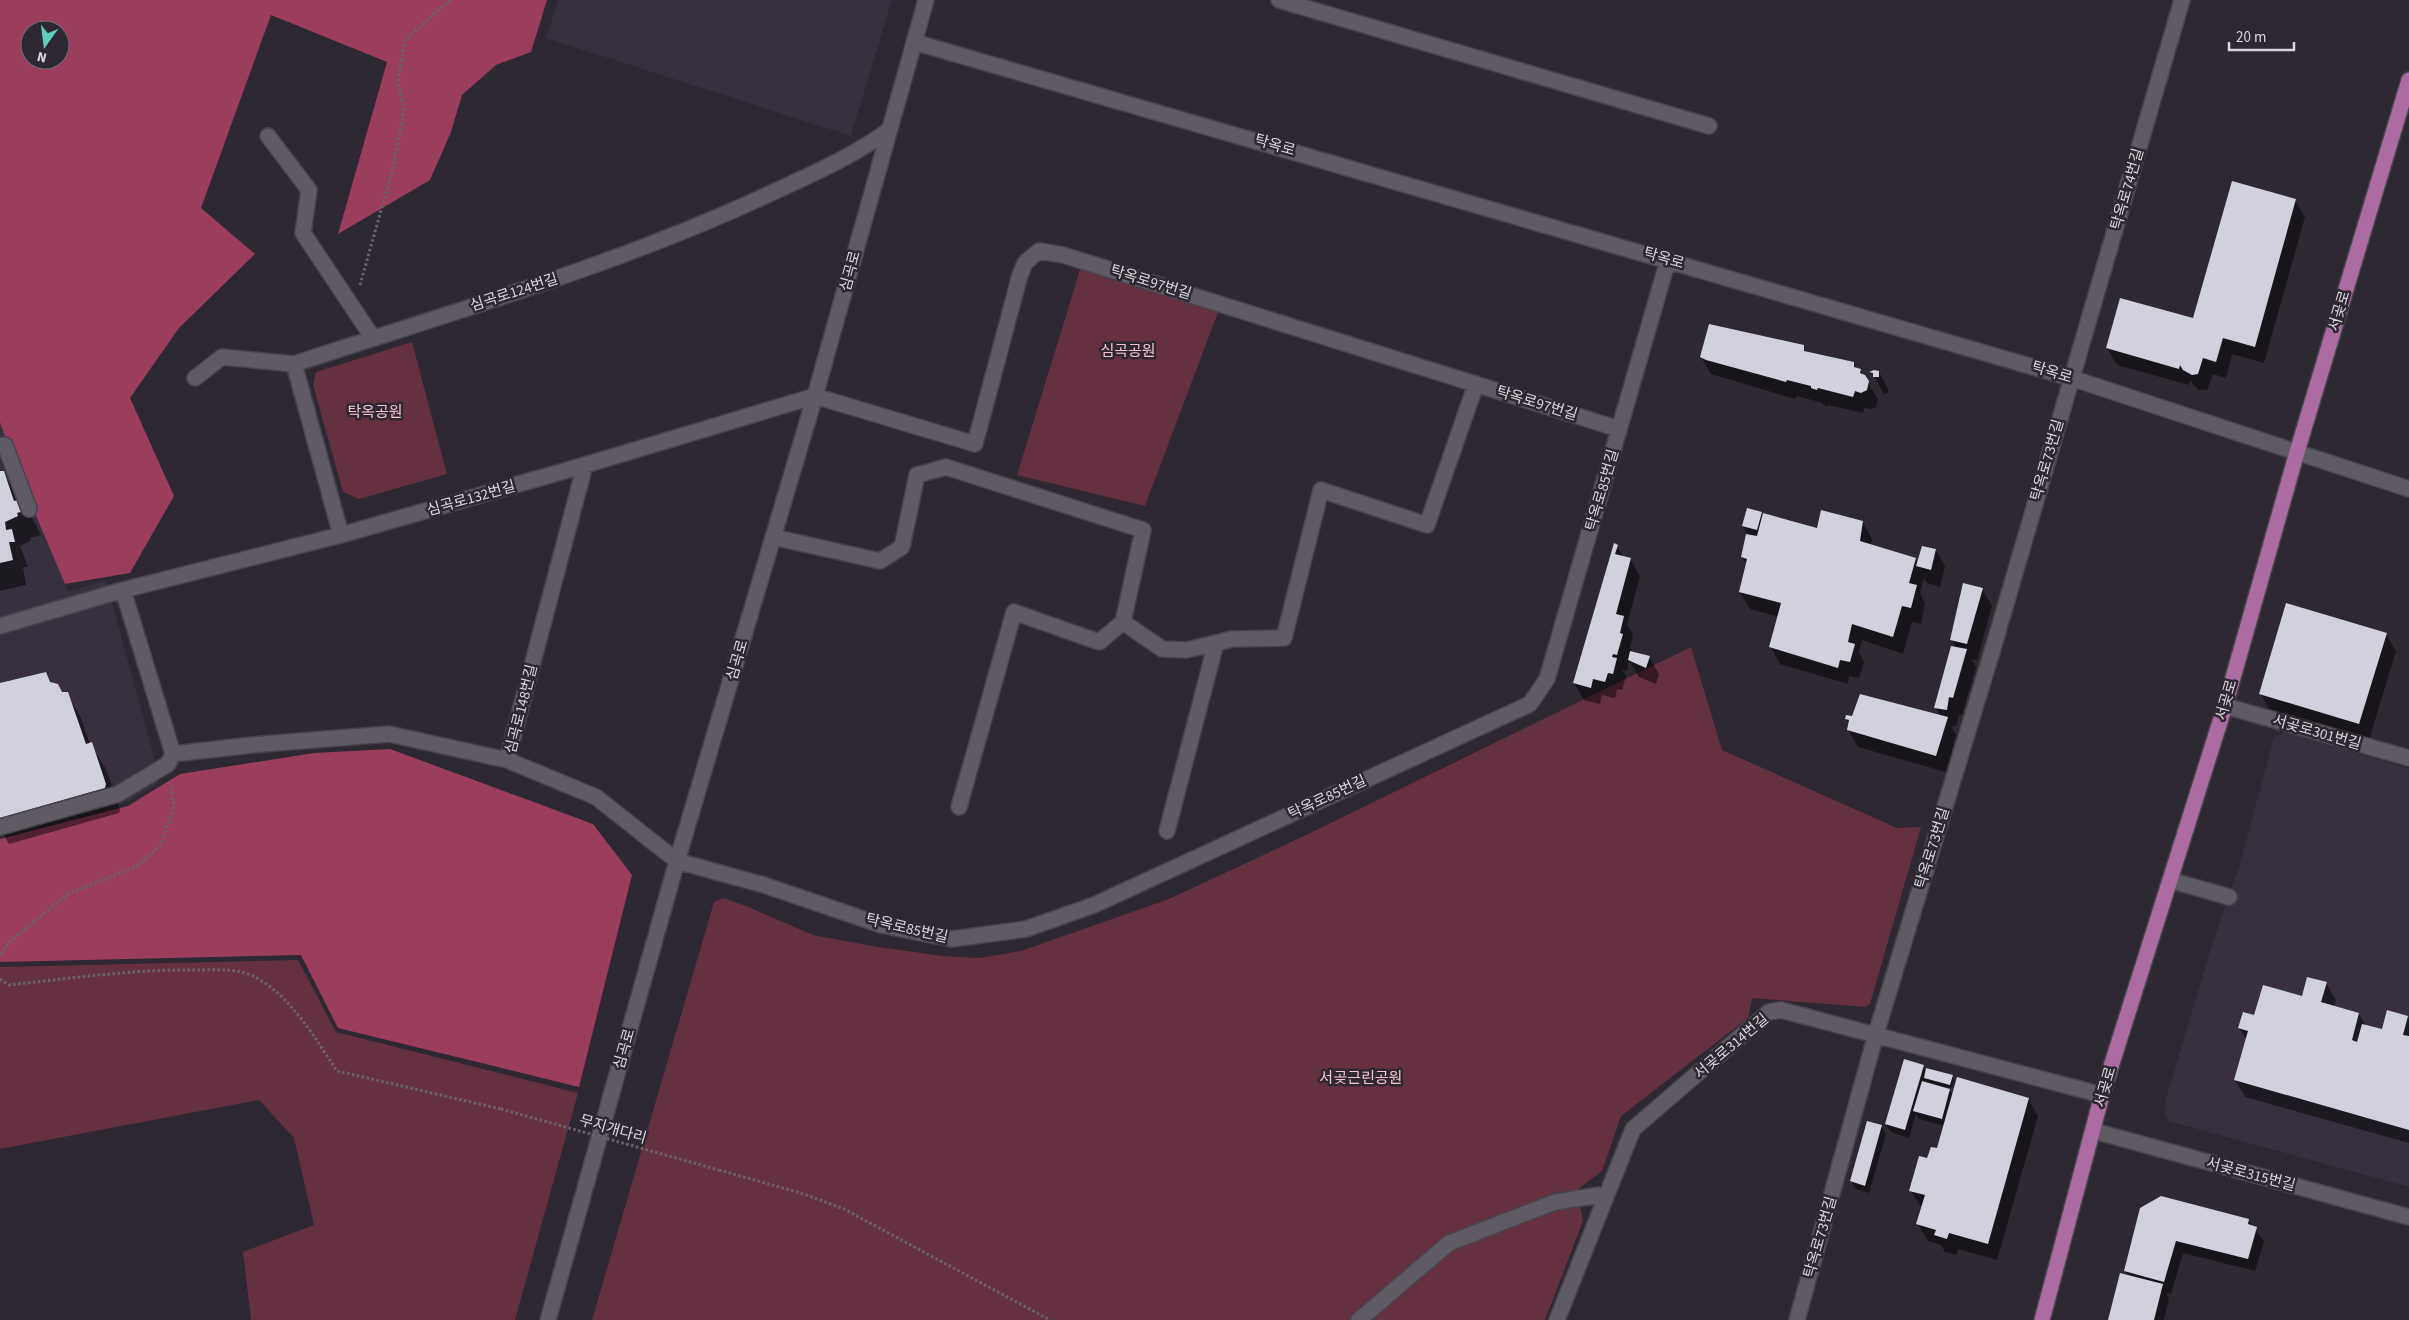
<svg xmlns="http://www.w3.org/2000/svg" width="2409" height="1320" viewBox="0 0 2409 1320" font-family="'Source Sans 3','Noto Sans KR',sans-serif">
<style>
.built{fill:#38303e}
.green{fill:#653040}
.forest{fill:#9b3e5d;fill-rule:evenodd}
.shadow{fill:#0007}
.building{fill:#d1d1dd}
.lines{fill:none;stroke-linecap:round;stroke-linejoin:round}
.minor-casing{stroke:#48444c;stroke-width:18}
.major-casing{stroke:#48444c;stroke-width:18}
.path{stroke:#68646b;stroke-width:3;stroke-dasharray:2.5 2.5;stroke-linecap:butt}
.minor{stroke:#5f5a63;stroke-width:15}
.major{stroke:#ac6ca0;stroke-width:15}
.path-bridge{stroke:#68646b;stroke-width:3;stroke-dasharray:2.5 2.5;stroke-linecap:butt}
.labels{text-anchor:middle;stroke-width:5;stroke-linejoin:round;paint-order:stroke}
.street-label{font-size:15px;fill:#dad7dc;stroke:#2d2831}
.park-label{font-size:15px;fill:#f7c1ce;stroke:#2d2831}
</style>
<rect width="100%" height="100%" fill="#2d2831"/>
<path class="built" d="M558,0h334l-41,136 -305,-98z
M0,391l68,200 38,-10 49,179 3,23 -29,18 -129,34z
M2286,732l123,37v418l-241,-66 -3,-8 1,-15 44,-147 30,-87 34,-127z"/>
<path class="green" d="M1083,260l140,39 -78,207 -128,-31z
M412,342l35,132 -88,25 -16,-7 -30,-107 3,-13z
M1691,647l31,103 175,78 24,-1 -51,177 -5,3 -113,-9 -4,20 -127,98 -19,55 -25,19 6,31 -38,99h-953l122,-418 9,-4 23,8 67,29 65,12 65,9 36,2 42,-7 148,-52 135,-63z
M298,960l38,72 242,61 -63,227h-264l-8,-68 71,-27 -20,-87 -35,-38 -259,49v-182z"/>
<path class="forest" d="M0,0h547l-16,52 -35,13 -34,30 -11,37 -21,48 -92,54 49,-172 -116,-47 -70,193 54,46 -76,74 -49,70 44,98 -44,77 -65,11 -50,-118 -15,-44zM30,30h30v30h-30z
M390,749l203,75 39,51 -53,212 -241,-59 -37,-73 -301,7v-123l128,-33 52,-32 134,-21z"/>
<path class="shadow" d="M2295,200l10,17 -41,146 -32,-9 -6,24 -13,-4 -6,16h-9l-8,-10 -1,5 -72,-20 -10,-17 87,-28z
M1803,346l3,7 47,10 3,6 4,1 18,29 -2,8 -5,2 -7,-1 -1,5 -35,-8 -1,2 -7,-5 -24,-6 -1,3 -84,-25 -10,-17z
M1879,372l9,17v4l-4,1 -9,-17z
M3,472l14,25 6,3 18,35 -11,3 1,3 -11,5 8,21h-5l3,18 -26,6v-118z
M1748,509l70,20 45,-7 9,17 -1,7 44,13 3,5 18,-14 9,16 -5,21 -13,-4 -3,-5 -4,15 5,10 -4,21 -9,-2 -9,32 -41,-14 -3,12 5,10 -5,16 -10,-2 -1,8 -68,-20 -9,-17 8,-30 -29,-8 -10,-17 7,-27 -5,-8 7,-21 -6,-10z
M1617,546l7,12 6,1 10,17 -13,49 6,9 -3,14 2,4 17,5 10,17 -3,10 -17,-7 -10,-16 -2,10 -5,-1 4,6 -4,14 -5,-1 -2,9 -13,-3 -2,9 -16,-4 -10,-17z
M1982,589l10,17 -15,54 -6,-1 5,8 -14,48 -3,-1 -3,12h-5l5,9 -10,37 -88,-25 -10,-17 2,-5 -4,-6 95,-2 -5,-9 20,-60 -5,-9z
M2386,634l10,17 -27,89 -99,-30 -10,-17z
M46,674l5,10 11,9h5l14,25 9,26 16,25 14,41 -1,3 -110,31 -5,-9 -4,1v-151z
M2326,983l10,17 -2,7 25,7 7,12 16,5 26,-14 1,2v124l-164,-46 -10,-17 12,-40 -8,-12 16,-11 47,-20z
M1923,1066l3,6 26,4 2,4 -2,8 -4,-1 5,9 75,3 10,17 -41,144 -39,-11 -2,6 -11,-3 -4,-7 -13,-4 -10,-17 4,-16 -12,-18 28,-40 7,-24 -26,-7 -3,-6 -7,25 -18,-6 -5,-8z
M1881,1126l5,8 -17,59 -13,-4 -5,-8z
M2141,1209l107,11 16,21 -9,30 -72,-18 -12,41 -5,-1 3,5 -5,22h-54l19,-43 -4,-6z"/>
<path class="building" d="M2232,181l64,18 -41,148 -32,-9 -7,24 -13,-4 -5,16 -6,1 -9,-5 -3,-5 -1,4 -73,-21 14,-50 73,20z
M1709,324l95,21v6l50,11v5l7,2 -1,4 5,2 4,6 -2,9 -6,3 -6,-2 -2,6 -35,-9 -1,2 -6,-2v-2l-24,-6 -1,2 -80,-22 -6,-3z
M1874,370l5,1v6h-6v-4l-4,-1z
M0,471h4l10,30 9,-2 4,11 -10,3 1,3 -13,6 1,8 6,-1 3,13h-6l4,18 -13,3z
M1747,508l15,4 -5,18 -15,-4z
M1821,510l42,11 -3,20 56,17 -7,25 8,2 -6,23 -9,-2 -9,31 -41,-13 -4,18 7,2 -5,18 -10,-2 -2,8 -69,-21 12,-44 -42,-11 8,-33 -6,-2 5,-23 11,2 6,-23 54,15z
M1614,543l4,2 -3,9 16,4 -15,56 8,2 -4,17 3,1 -6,21 -4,-1 -1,3 5,1 -4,16 -5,-1 -3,9 -12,-3 -2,9 -18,-5z
M1922,546l14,3 -5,21 -15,-4z
M1963,583l20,5 -16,56 -17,-4z
M2286,603l101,30 -28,91 -100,-30z
M1951,646l16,3 -14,49 -4,-1 -2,13 -13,-2z
M1630,651l20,5 -4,12 -18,-8z
M46,672l4,10 8,2 4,8h6l18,52 6,-2 14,42 -1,4 -105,30v-135z
M1860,694l88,23 -12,39 -89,-26 2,-10 -4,-1 1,-4 6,1z
M2307,977l20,5 -6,20 38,11 -7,27 5,2 5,-18 20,5 5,-19 21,6 -5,19 6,1v94l-175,-50 14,-49 -10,-3 5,-16 11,3 9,-30 39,11z
M1904,1059l20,6 -19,65 -20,-6z
M1926,1068l27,7 -3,10 -26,-7z
M1957,1077l72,21 -41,146 -39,-11 -2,6 -13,-4 2,-5 -20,-6 9,-29 -16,-4 10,-35 8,2 4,-11 6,1z
M1922,1081l28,8 -8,30 -29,-8z
M1867,1121l15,4 -17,61 -15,-5z
M2161,1196l88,23 -1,5 9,3 -9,32 -72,-18 -12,41 -40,-11 16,-63z
M2120,1273l43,11 -9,36h-46z"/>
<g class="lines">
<g class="minor-casing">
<path id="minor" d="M1279,0l430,126
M914,42l1157,336 338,111
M268,136l41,54 -6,43 70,105
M195,378l27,-21 72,7
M0,446l5,-1 24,64
M341,535l-47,-171c158,-52 320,-98 471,-168 42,-20 86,-38 124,-66
M773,537l107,24 22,-14 15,-72 29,-8 197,63 -20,92 -24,20 -85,-30 -55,195
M1123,622l39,27 24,1 30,-7
M0,626l123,-36 218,-55 244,-70 230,-69 160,48 45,-169 5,-12 14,-12 24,4 556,174
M2225,706l184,52
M173,754l79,-9 137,-11 118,26 89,37 81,64 87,24 117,40 71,14 74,-10 68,-24 436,-201 17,-25 121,-419
M507,760l78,-295
M0,827l118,-33 50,-30 5,-10 -50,-164
M1167,831l49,-188 16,-4 52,-1 37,-148 106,35 49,-141
M2170,880l59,17
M2094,1131l315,86
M548,1320l129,-459 138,-465 111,-396
M1359,1320l90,-77 106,-41 52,-8
M1557,1320l76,-191 136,-117 12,-2 321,85
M1797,1320l79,-286 118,-389 188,-645"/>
</g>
<g class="major-casing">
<path id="major" d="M2042,1320l60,-225 123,-389 72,-254 112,-372"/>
</g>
<path class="path" d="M360,285l33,-117 11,-57 -6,-30 7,-41 45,-40
M0,954l9,-12 59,-48 69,-28 23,-20 14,-39 -3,-23
M0,979l9,6c63,-7 127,-16 190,-15 18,0 40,-2 56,7 36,19 60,61 82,94l164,38
M719,1170l85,24 40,15 206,111"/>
<use href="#minor" class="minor"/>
<use href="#major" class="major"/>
<path class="path-bridge" d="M501,1109l218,61"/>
</g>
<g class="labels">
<g class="street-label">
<text transform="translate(1275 145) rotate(16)" y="5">탁옥로</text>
<text transform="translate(2127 189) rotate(-74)" y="5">탁옥로74번길</text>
<text transform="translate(1664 258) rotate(16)" y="5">탁옥로</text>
<text transform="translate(850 271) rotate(-75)" y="5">심곡로</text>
<text transform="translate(1151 282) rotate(17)" y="5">탁옥로97번길</text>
<text transform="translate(514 292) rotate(-18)" y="5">심곡로124번길</text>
<text transform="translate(2339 311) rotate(-73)" y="5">서곶로</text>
<text transform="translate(2052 372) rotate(17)" y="5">탁옥로</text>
<text transform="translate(1537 403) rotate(17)" y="5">탁옥로97번길</text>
<text transform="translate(2047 460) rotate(-74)" y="5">탁옥로73번길</text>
<text transform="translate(1602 490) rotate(-74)" y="5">탁옥로85번길</text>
<text transform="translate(471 498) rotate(-16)" y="5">심곡로132번길</text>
<text transform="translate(737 660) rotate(-74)" y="5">심곡로</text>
<text transform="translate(2226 700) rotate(-74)" y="5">서곶로</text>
<text transform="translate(521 709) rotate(-76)" y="5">심곡로148번길</text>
<text transform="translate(2317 732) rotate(16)" y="5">서곶로301번길</text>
<text transform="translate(1327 797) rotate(-25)" y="5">탁옥로85번길</text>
<text transform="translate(1932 848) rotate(-73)" y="5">탁옥로73번길</text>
<text transform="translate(907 928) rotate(13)" y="5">탁옥로85번길</text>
<text transform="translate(1731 1046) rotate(-40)" y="5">서곶로314번길</text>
<text transform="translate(624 1049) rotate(-74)" y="5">심곡로</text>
<text transform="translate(2105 1087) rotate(-74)" y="5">서곶로</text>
<text transform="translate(613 1129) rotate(16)" y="5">무지개다리</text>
<text transform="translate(2251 1174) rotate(15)" y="5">서곶로315번길</text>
<text transform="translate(1820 1237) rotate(-74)" y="5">탁옥로73번길</text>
</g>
<g class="park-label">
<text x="1128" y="356">심곡공원</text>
<text x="375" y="417">탁옥공원</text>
<text x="1361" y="1083">서곶근린공원</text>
</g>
</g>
<g transform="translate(45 45) rotate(194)"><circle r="24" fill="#2d2831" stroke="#726e75"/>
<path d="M0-4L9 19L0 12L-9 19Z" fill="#5cceba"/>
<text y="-8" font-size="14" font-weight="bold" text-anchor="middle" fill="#dad7dc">N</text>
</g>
<path d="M2229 42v8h65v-8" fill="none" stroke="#dad7dc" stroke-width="2.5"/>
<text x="2236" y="42" font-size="15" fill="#dad7dc" stroke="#2d2831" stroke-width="4" paint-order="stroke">20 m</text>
</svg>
